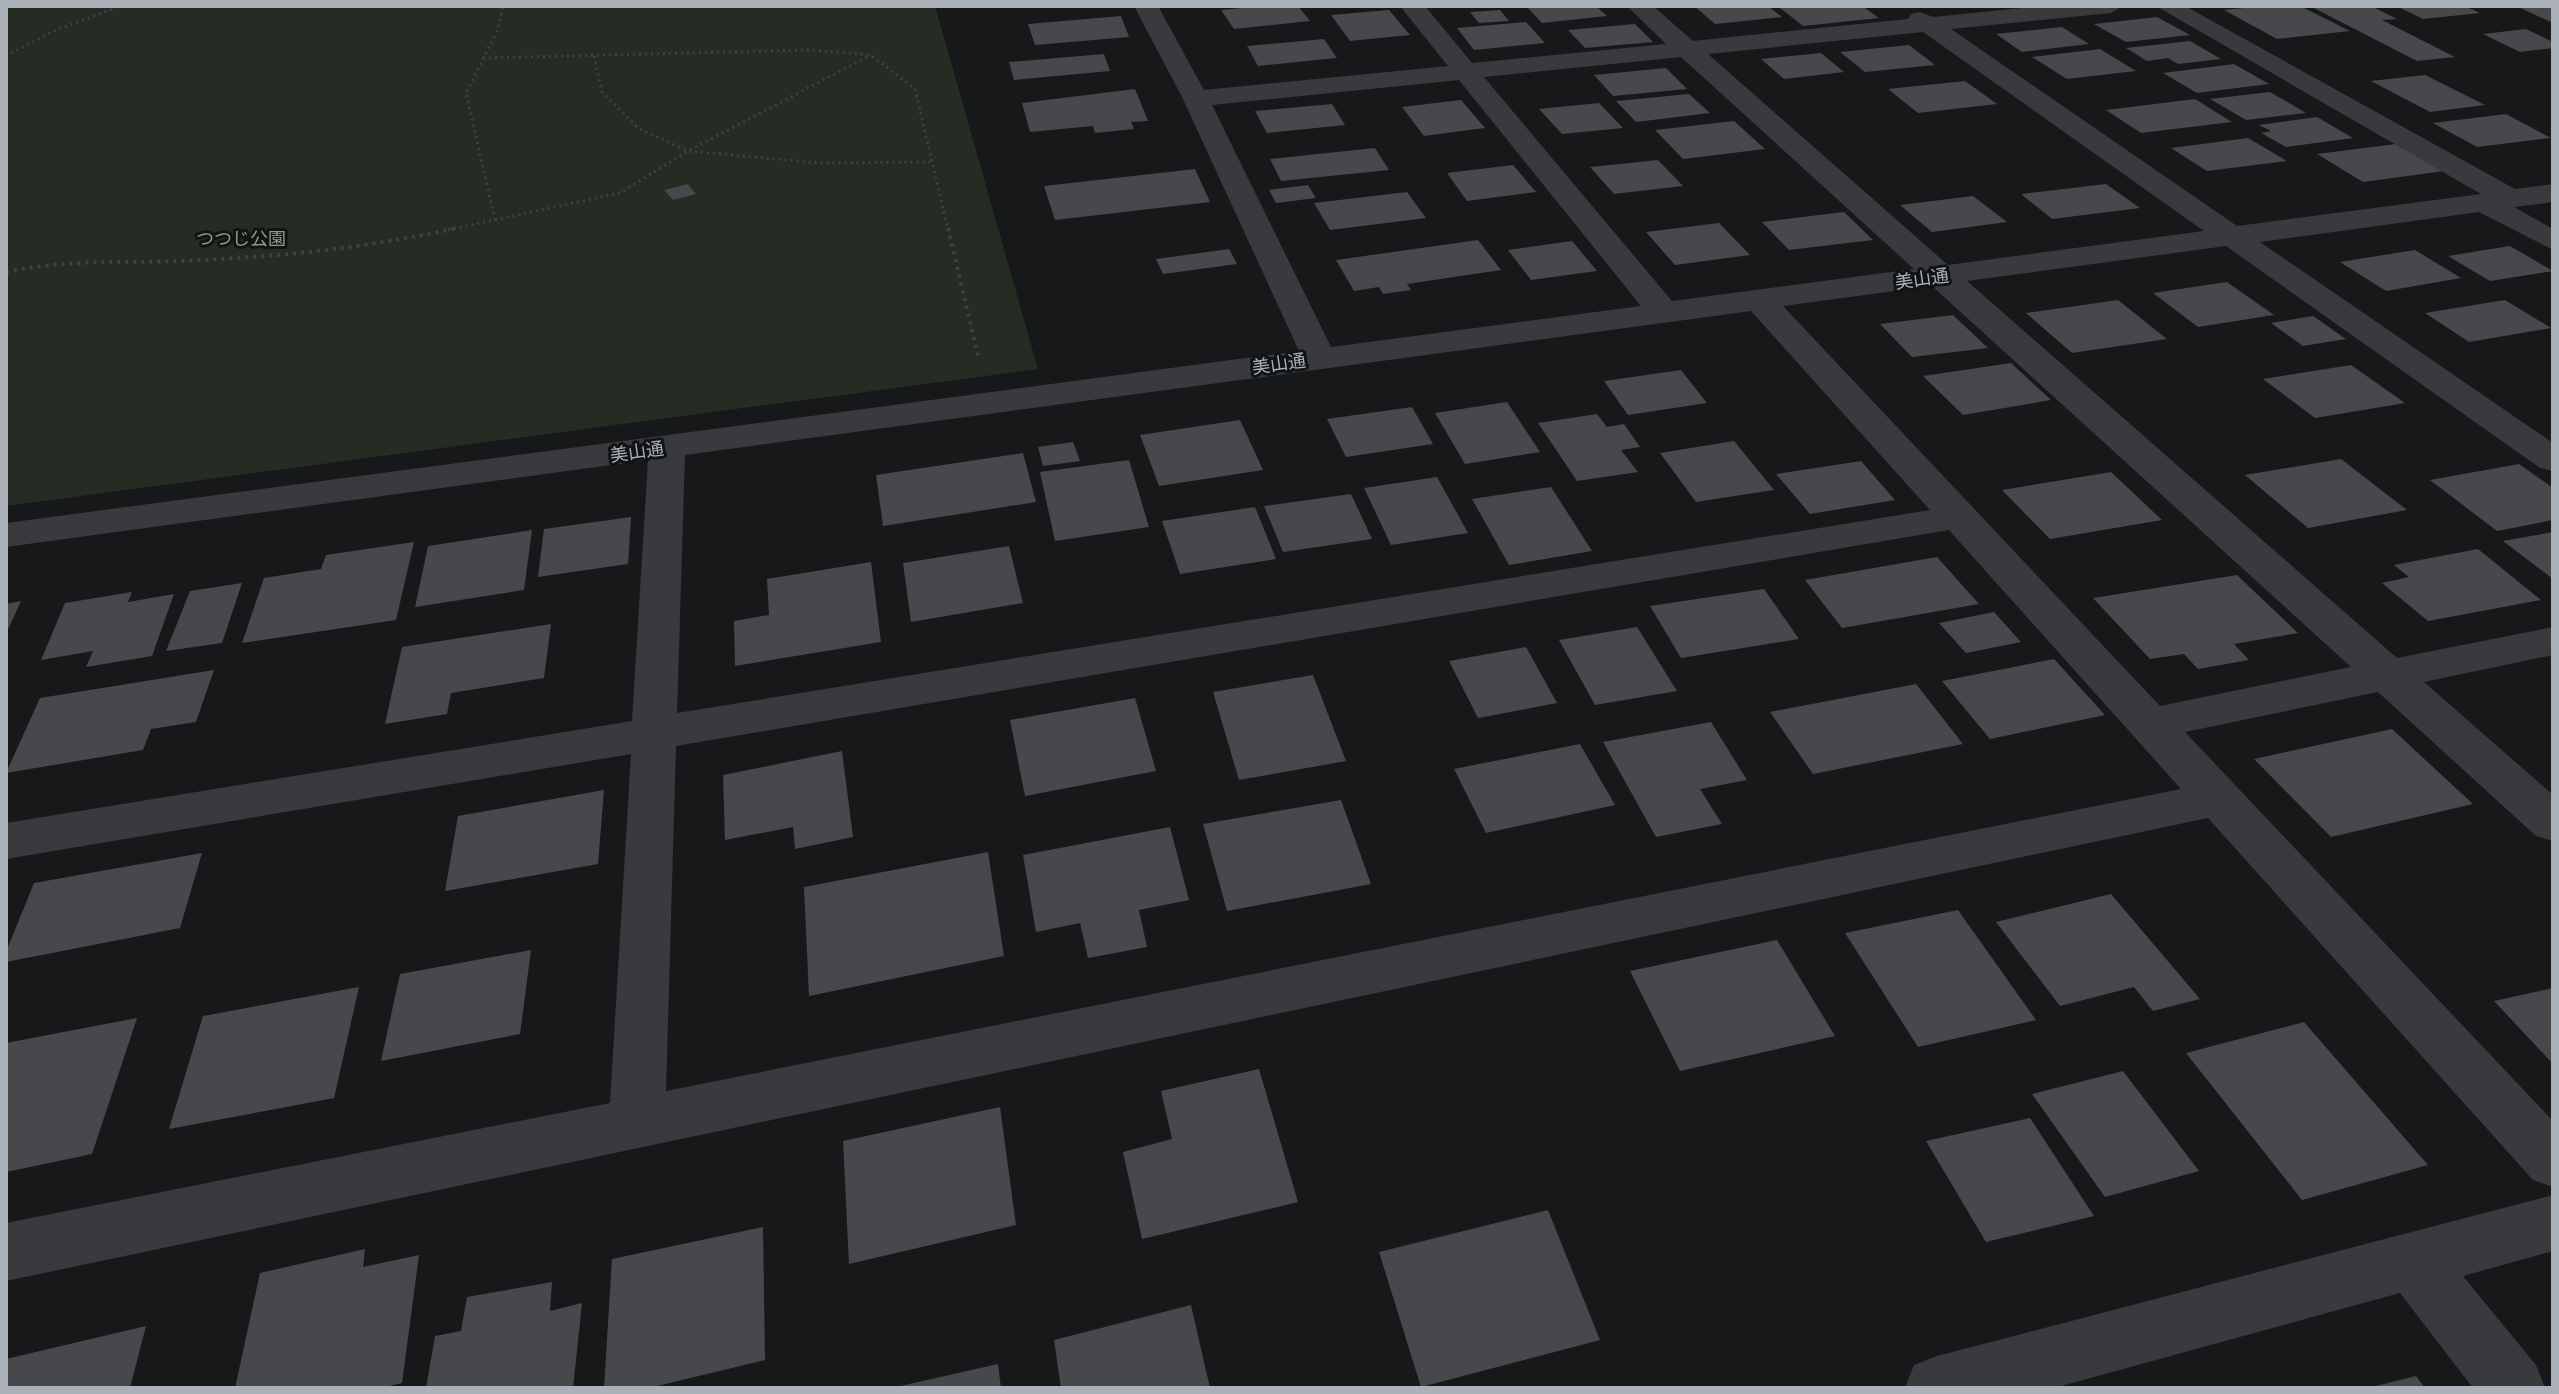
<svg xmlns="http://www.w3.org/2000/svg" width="2559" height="1394" viewBox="0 0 2559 1394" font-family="Commissioner,'Noto Sans JP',sans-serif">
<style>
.green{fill:#242c24}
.building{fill:#46484c}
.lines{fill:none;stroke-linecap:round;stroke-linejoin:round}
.path-far1{stroke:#3f4245;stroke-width:3;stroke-dasharray:2 4;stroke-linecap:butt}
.path{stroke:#3f4245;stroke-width:4;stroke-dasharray:3 5;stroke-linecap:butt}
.minor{fill:#393a3e;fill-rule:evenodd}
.labels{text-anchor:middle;stroke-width:6;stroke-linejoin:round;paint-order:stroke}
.far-park-label{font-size:18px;fill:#86a282;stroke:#121314}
.far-street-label{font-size:18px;fill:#aab1b8;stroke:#121314}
</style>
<rect width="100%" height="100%" fill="#171819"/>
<path class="green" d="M6,6h929l103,363 -1032,137z"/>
<path class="building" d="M1262,6h36l12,15 -76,8 -13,-19z
M1596,6l11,10 -65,7 -15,-16z
M1694,6h74l14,11 -67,7z
M1862,6l17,12 -76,8 -24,-19z
M2264,6h36l50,25 -73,8 -53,-29z
M2310,6h61l26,13 -15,1 73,37 -38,4z
M2396,6h68l16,7 -57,6z
M2516,6h37v17z
M1389,10l21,25 -60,6 -19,-26z
M1500,10l9,11 -30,2 -9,-11z
M1121,16l8,21 -94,8 -7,-21z
M2157,17l33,18 -64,7 -32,-18z
M1526,22l19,21 -71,7 -17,-22z
M1635,24l18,18 -68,6 -17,-18z
M2062,27l27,17 -67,8 -26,-18z
M2526,29l27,13v6l-33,4 -37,-18z
M1324,39l13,19 -79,8 -11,-20z
M2190,41l31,18 -43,5 -10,-6 -21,3 -21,-13z
M1909,45l26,20 -70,7 -25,-20z
M2100,49l36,22 -69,8 -35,-22z
M1821,53l23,19 -60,7 -23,-20z
M1104,54l6,17 -96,9 -5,-18z
M2234,64l35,20 -72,9 -34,-20z
M1666,68l21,21 -74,7 -19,-21z
M2425,75l60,30 -55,7 -59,-31z
M1965,81l32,23 -79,9 -30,-24z
M1135,89l13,32 -17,1 3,7 -39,4 -2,-7 -63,6 -8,-29z
M2270,92l36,21 -60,7 -36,-21z
M1689,94l21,19 -74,9 -20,-21z
M2195,99l37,23 -91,11 -35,-23z
M1461,100l24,28 -61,8 -22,-29z
M1599,103l24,25 -61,6 -23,-25z
M1332,104l13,21 -78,8 -12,-22z
M2506,114l45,24 -74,9 -44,-24z
M2317,117l36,21 -67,9 -25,-14 10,-2 -12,-6z
M1734,121l31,28 -82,10 -28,-29z
M2248,138l39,23 -80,10 -36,-23z
M2396,144l48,27 -81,11 -46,-28z
M1375,148l14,22 -108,11 -11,-22z
M1658,160l25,26 -69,8 -24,-27z
M1513,165l23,27 -69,9 -20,-28z
M1195,169l15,33 -155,18 -11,-34z
M688,184l8,10 -23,6 -9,-10z
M2106,184l34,24 -88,11 -31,-25z
M1308,185l8,13 -40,5 -7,-13z
M1407,192l19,26 -96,12 -16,-27z
M1973,196l34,26 -75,10 -32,-27z
M1844,212l29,28 -84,10 -27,-28z
M1719,223l31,32 -75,10 -29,-33z
M1478,240l23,30 -94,14 4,6 -28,4 -4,-7 -25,4 -18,-31z
M1572,241l25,30 -66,9 -23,-30z
M2510,246l43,25 -63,10 -42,-25z
M1229,249l8,15 -74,10 -7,-15z
M2415,250l46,28 -75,13 -46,-29z
M2227,282l47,33 -76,12 -45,-34z
M2118,300l49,39 -95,14 -46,-40z
M2505,300l46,28 -82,14 -44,-29z
M1953,315l35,33 -76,9 -32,-33z
M2313,316l33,23 -43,7 -32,-23z
M2011,363l40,37 -88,15 -40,-39z
M2351,365l54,38 -90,15 -52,-39z
M1681,370l26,33 -79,12 -24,-34z
M1507,402l33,50 -75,12 -30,-51z
M1412,407l21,37 -87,13 -19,-38z
M1597,414l10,13 17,-3 16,23 -19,3 17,22 -61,9 -39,-58z
M1240,420l23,50 -104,16 -19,-51z
M1734,441l40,49 -78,12 -36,-49z
M1073,442l7,19 -37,5 -5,-19z
M1023,453l13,49 -153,24 -7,-51z
M2341,459l66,51 -99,18 -63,-53z
M1129,460l20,67 -94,14 -15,-69z
M1861,461l34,39 -85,14 -34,-40z
M2519,464l34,24v32l-56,11 -67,-51z
M2111,472l51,48 -112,19 -48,-49z
M1437,477l31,56 -77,12 -27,-57z
M1551,487l41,64 -83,14 -37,-66z
M1351,494l21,45 -89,13 -19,-46z
M1255,507l21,52 -96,15 -18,-53z
M631,517l-3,47 -90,13 6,-48z
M532,530l-8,60 -109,17 13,-61z
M2553,532v47l-50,-38z
M414,542l-18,78 -154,23 22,-65 57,-9 5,-14z
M1009,546l14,57 -112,19 -8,-59z
M2478,549l63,51 -113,21 -46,-38 27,-6 -15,-12z
M1937,557l42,47 -137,24 -37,-48z
M871,562l10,80 -146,24 -1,-45 35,-6 -2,-36z
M2237,575l61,58 -64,11 15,16 -51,9 -14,-15 -34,5 -57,-61z
M242,583l-20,60 -56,8 24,-60z
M1764,589l35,50 -118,19 -31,-52z
M132,592l-4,10 46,-8 -22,62 -66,11 7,-16 -52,9 24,-57z
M21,601l-15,33v-30z
M1994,612l27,30 -55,11 -27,-30z
M551,624l-7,54 -93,15 -4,21 -62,10 17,-77z
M1637,627l40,64 -82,14 -36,-65z
M1526,647l31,56 -79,15 -29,-57z
M2054,659l51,56 -115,24 -48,-58z
M214,670l-18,52 -45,7 -8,21 -137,23 34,-75z
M1313,675l33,86 -107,19 -26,-88z
M1916,684l47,60 -150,30 -43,-62z
M1135,698l21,73 -131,25 -15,-76z
M1711,722l36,58 -47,9 22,35 -66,13 -53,-95z
M2392,729l81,75 -142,33 -77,-78z
M1580,744l35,61 -129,28 -32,-64z
M842,751l11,86 -58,12 -2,-22 -68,13 -2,-65z
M604,790l-6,74 -153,27 13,-75z
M1341,800l30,84 -144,27 -24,-87z
M1170,827l19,73 -50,10 8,37 -59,11 -8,-35 -44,9 -13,-77z
M988,852l16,104 -195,40 -5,-109z
M202,853l-22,75 -174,34v-10l28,-69z
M2111,894l89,105 -47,12 -19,-24 -74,19 -64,-84z
M1958,910l78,110 -118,27 -73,-114z
M1777,940l58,96 -155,35 -50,-100z
M531,950l-11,84 -139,27 19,-87z
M359,987l-25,111 -165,31 34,-113z
M2553,988v76l-59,-63z
M137,1018l-45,136 -86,18v-129z
M2304,1022l124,143 -126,35 -116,-147z
M1259,1069l39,133 -156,37 -19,-87 49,-13 -11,-48z
M2123,1071l76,100 -94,26 -73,-103z
M1000,1107l16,118 -167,39 -6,-123z
M2030,1118l64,98 -108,26 -60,-101z
M1548,1210l52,130 -179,47 -42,-135z
M763,1227l2,133 -116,28h-45l8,-129z
M365,1249l-2,18 56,-12 -17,128 -21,5h-146l25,-115z
M552,1282l-2,29 32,-8 -9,85h-147l9,-52 26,-5 6,-34z
M1191,1305l19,83h-149l-7,-48z
M146,1326l-16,62h-124v-29z
M998,1364l3,24h-104l-1,-1z
M2416,1376l9,12h-53v-1z"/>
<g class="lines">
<path class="path-far1" d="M6,56l48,-25 66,-25
M594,56l8,36 37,37 49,22 132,12 110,-1
M483,58l327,-8 61,5 44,34 33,141
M495,220l-29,-127 31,-62 6,-25
M448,230l172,-37 68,-42 183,-96"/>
<path class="path" d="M948,228l30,128
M6,272c63,-13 114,-9 177,-11 92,-4 184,-13 274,-33"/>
<path class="minor" d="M1134,6h24l46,84 244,-24 -48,-60h25l47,57 194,-19 -39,-38h26l40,35 215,-22 3,-5 9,-2 13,5 108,-11h82l-12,7 -160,16 286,197 244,-32 -325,-188h29l330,183 38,-5v18l-39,5 39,22v21l-74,-38 -219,30 293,201v28l-13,-3 -314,-222 -259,35 430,377 156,-31v28l-129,27 129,113v46l-17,-5 -158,-144 -193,40 368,389v66l-20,-7 -325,-362 -2202,463v-58l604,-120 21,-349 -625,105v-36l626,-102 16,-261 -642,87v-24l1293,-172 -116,-252zM1923,32l281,199 -256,34 -240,-211zM1681,57l233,212 -242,32 -188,-224zM1459,80l182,226 -310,41 -119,-242zM1932,286l419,381 -191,39 -377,-400zM1751,311l179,199 -1253,203 8,-258zM1949,530l232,259 -1515,302 10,-345z
M2553,1195v56l-90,25 73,89 9,23h-72l-73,-95 -346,95h-149l9,-23 23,-9z"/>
</g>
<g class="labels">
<g class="far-park-label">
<text x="241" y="245">つつじ公園</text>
</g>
<g class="far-street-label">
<text transform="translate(1922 279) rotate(-8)" y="6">美山通</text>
<text transform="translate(1279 364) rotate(-8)" y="6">美山通</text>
<text transform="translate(637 452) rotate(-8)" y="6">美山通</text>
</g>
</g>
<rect width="2559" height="1394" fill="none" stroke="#aab1b8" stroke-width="16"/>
</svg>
